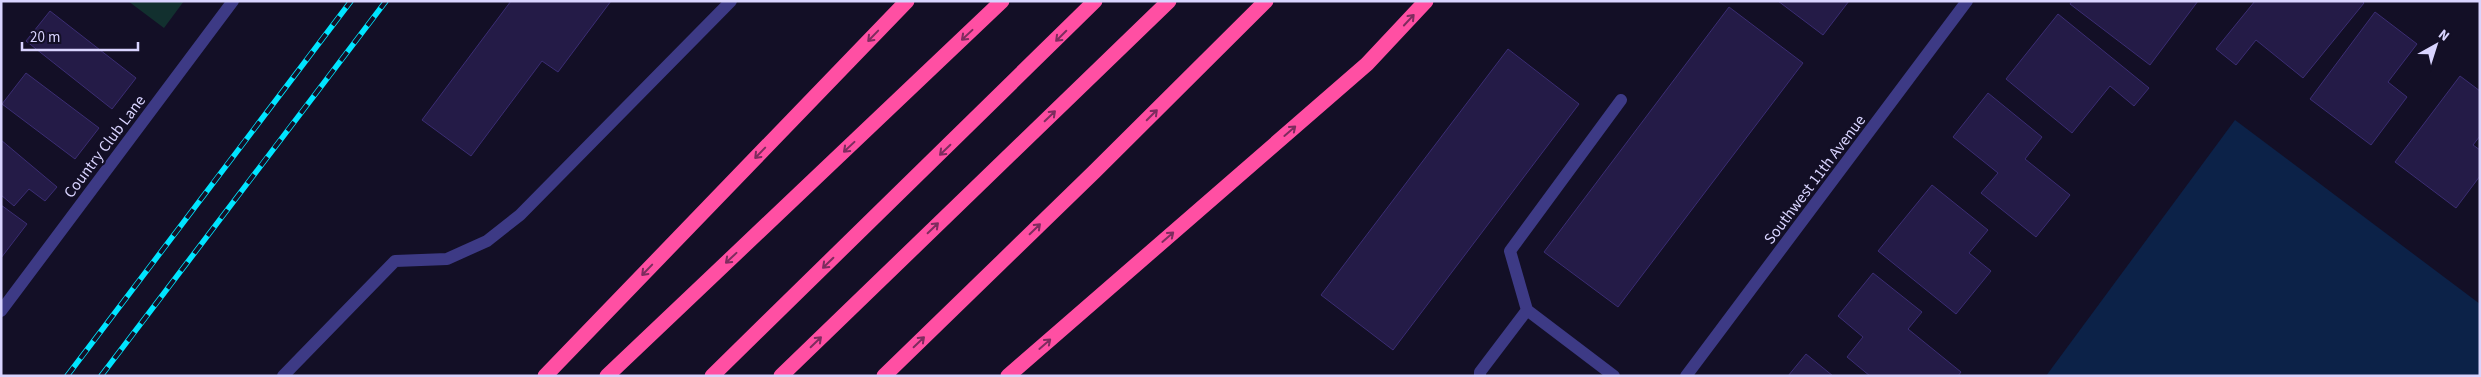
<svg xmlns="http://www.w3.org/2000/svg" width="2481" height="377" viewBox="0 0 2481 377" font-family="'Source Sans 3',sans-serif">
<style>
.green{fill:#12302f}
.water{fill:#0c2248}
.building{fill:#241b47;stroke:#3b2d73}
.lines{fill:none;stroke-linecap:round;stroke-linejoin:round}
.minor{stroke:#3d3a85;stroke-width:12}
.highway{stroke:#ff4fa3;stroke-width:15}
.rail-casing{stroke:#00e5ff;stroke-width:5.5}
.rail{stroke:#130f26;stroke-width:4;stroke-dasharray:11;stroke-linecap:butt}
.oneway{stroke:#7d2c5e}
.labels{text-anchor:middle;stroke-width:4.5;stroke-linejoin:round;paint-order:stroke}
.street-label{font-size:16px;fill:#d9d4ff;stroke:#130f26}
</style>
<rect width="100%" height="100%" fill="#130f26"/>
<path class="green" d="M128,1h56l-20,27z"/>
<path class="water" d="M2235,120l245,184v72h-434z"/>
<path class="building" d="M511,1h100l-53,71 -16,-11 -71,95 -49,-36z
M1778,1h71l-26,34z
M2072,1h126l-48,64 -80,-61z
M2255,1h107l2,2 -61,75 -47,-38 -20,25 -20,-16z
M1729,7l74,56 -185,244 -74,-55z
M50,11l86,67 -24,31 -86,-68z
M2375,12l42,32 -29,38 19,15 -36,48 -61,-46z
M2058,14l91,74 -15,18 -24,-20 -38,47 -66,-54z
M1508,49l71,55 -186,246 -72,-55z
M26,73l73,55 -24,31 -73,-55z
M2460,76l20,15v45l-7,9 7,5v26l-24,32 -61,-46z
M1988,93l54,44 -17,22 45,36 -34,42 -55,-44 17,-20 -45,-36z
M1,140l56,47 -12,14 -16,-12 -15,17 -13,-11z
M1932,185l56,45 -19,23 22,18 -35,43 -78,-63z
M1,205l26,19 -26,34z
M1873,273l49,39 -14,17 53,43 -3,4h-88l-23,-19 16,-20 -25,-21z
M1806,354l27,22h-45z"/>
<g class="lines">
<path class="minor" d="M1527,310l-17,-59 111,-151
M1,311l232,-310
M283,376l112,-115 52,-2 40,-18 33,-26 211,-214
M1480,376v-4l47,-62 87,66
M1686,376l281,-375"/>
<path class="highway" d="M545,376l362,-375
M607,376l395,-375
M712,376l383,-375
M781,376l388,-375
M884,376l210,-204 172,-171
M1008,376l359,-312 59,-63"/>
<g class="rail-casing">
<path id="rail" d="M67,376l284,-375
M101,376l285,-375"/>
</g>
<use href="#rail" class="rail"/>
</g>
<defs><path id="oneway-shaft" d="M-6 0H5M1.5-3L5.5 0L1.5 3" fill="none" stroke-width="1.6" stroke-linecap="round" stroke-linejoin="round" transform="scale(1.25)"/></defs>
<g class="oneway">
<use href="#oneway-shaft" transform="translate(1409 20) rotate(-47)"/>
<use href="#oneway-shaft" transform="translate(967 35) rotate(137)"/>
<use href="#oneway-shaft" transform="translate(873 36) rotate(134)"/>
<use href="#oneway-shaft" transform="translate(1061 36) rotate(135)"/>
<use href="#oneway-shaft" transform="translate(1152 115) rotate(-45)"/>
<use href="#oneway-shaft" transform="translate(1050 116) rotate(-44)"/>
<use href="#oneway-shaft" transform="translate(1290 131) rotate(-41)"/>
<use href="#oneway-shaft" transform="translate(849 147) rotate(137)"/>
<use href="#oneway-shaft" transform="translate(945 150) rotate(136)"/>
<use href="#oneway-shaft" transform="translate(760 153) rotate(134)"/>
<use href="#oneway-shaft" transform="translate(933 228) rotate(-44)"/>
<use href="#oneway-shaft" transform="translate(1035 229) rotate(-44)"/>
<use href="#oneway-shaft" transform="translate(1168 237) rotate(-41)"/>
<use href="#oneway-shaft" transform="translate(731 258) rotate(137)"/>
<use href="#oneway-shaft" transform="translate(828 263) rotate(136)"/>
<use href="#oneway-shaft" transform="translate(647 270) rotate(134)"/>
<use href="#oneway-shaft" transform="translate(816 342) rotate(-44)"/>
<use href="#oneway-shaft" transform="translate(919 342) rotate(-44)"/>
<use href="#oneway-shaft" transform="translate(1045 344) rotate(-41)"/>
</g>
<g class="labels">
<g class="street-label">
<text transform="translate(104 146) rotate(-53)" y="6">Country Club Lane</text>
<text transform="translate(1814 179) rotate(-53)" y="6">Southwest 11th Avenue</text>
</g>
</g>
<rect width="2481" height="377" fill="none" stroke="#d9d4ff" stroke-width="5"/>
<g transform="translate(2436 45) rotate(39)" stroke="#130f26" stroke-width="4" paint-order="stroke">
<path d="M0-4L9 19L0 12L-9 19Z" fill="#d9d4ff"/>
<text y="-8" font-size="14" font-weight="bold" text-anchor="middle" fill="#d9d4ff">N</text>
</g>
<path d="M22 42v8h116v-8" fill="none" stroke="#d9d4ff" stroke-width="2.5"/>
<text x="30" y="42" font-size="15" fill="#d9d4ff" stroke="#130f26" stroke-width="4" paint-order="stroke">20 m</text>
</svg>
